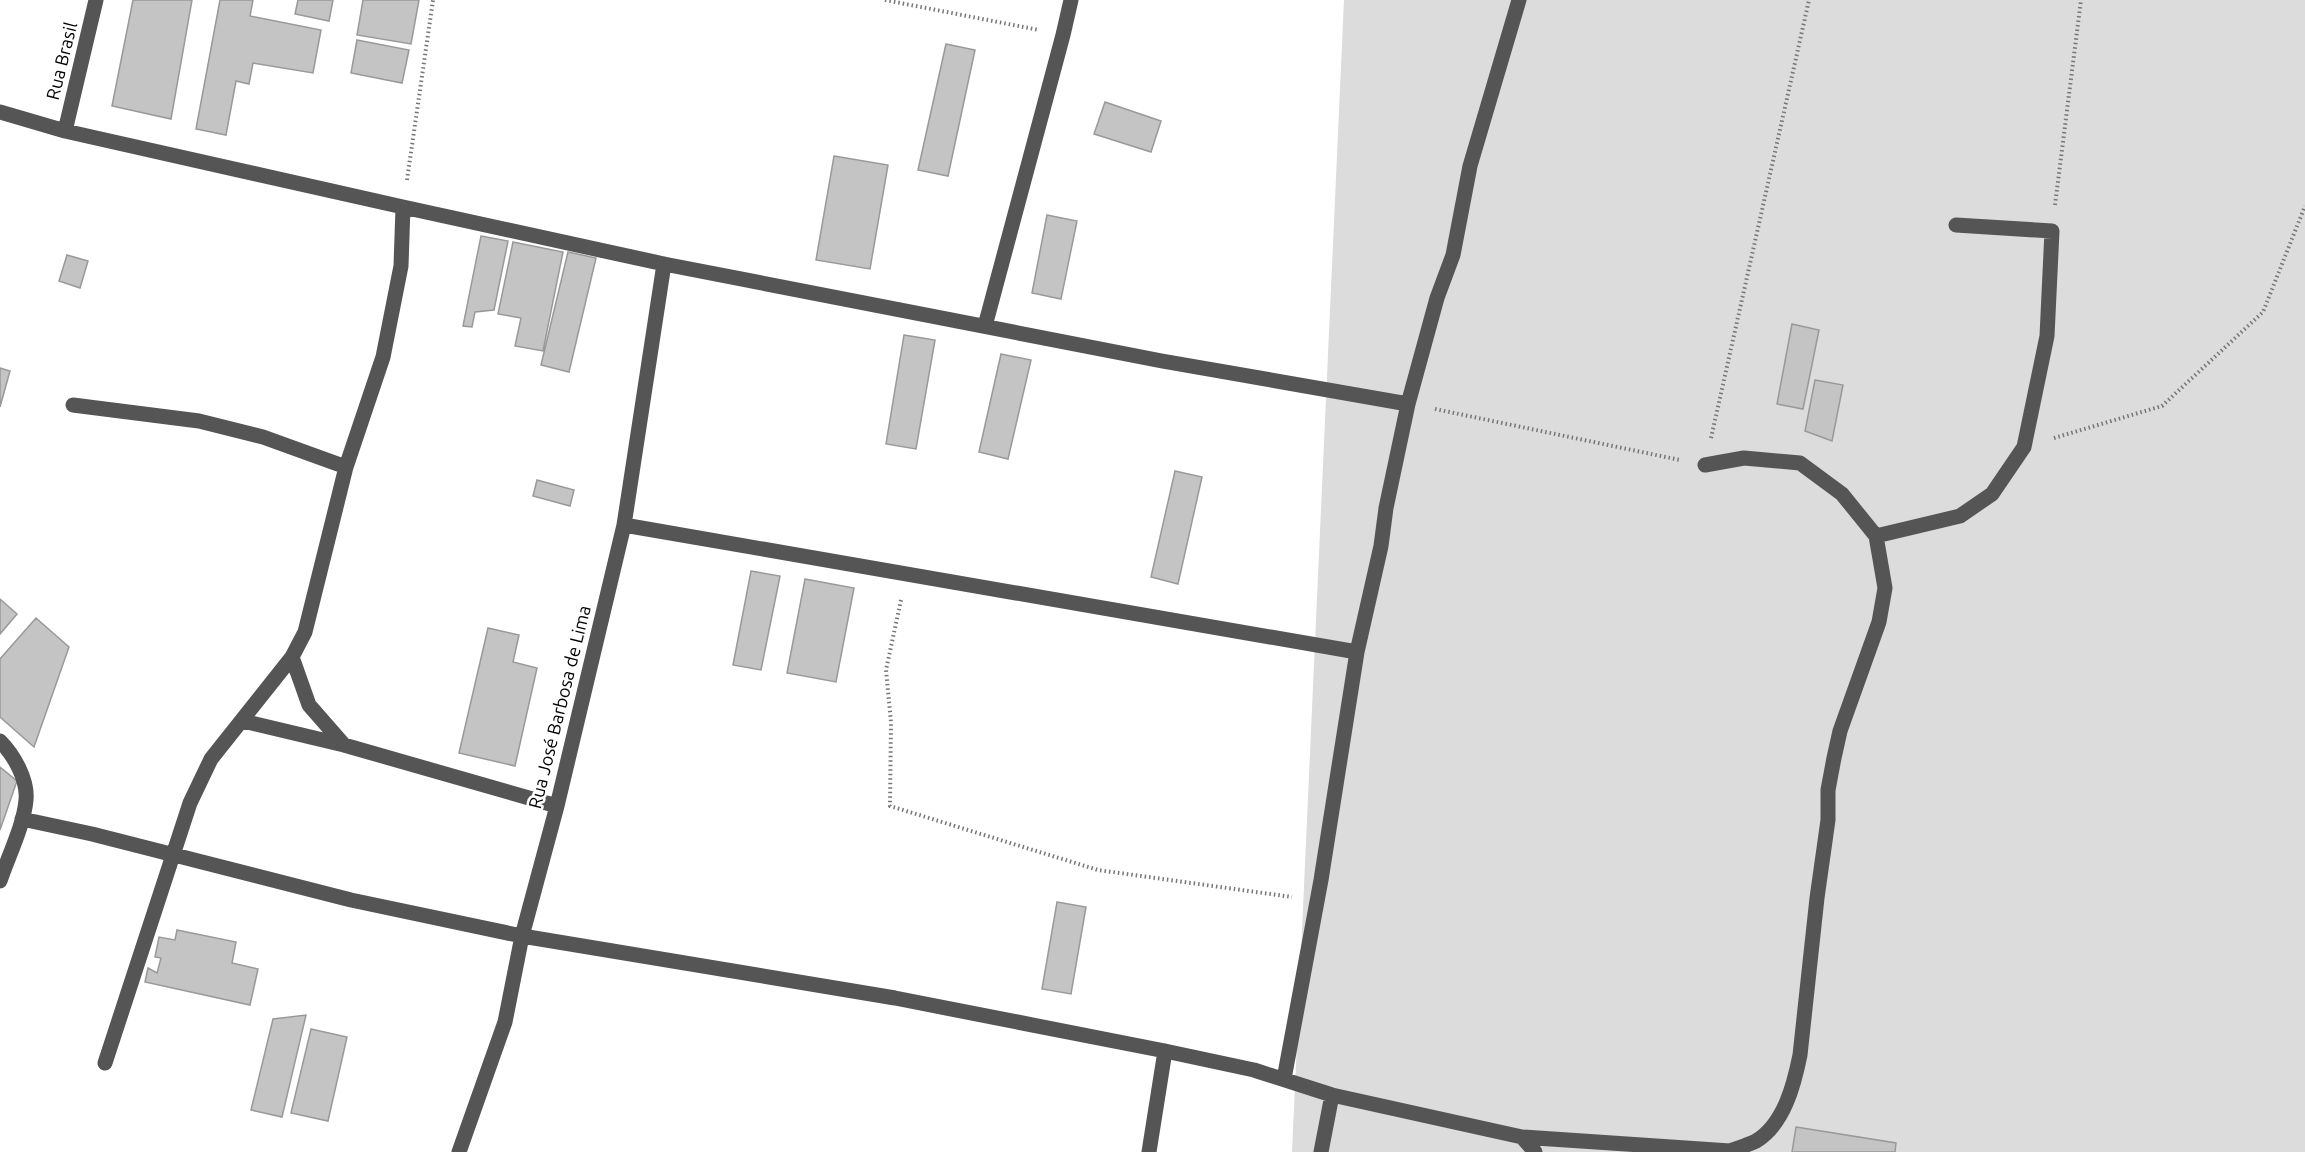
<svg xmlns="http://www.w3.org/2000/svg" width="2305" height="1152" viewBox="0 0 2305 1152" font-family="Ubuntu,sans-serif">
<style>
.green{fill:#dcdcdc}
.building{fill:#c4c4c4;stroke:#999;stroke-width:1.5}
.lines{fill:none;stroke-linecap:round;stroke-linejoin:round}
.path{stroke:#777;stroke-width:4;stroke-dasharray:1.5 3;stroke-linecap:butt}
.minor{stroke:#555;stroke-width:15}
.labels{text-anchor:middle;stroke-width:5;stroke-linejoin:round;paint-order:stroke}
.street-label{font-size:18px;fill:#000;stroke:#fff}
</style>
<rect width="100%" height="100%" fill="#fff"/>
<path class="green" d="M1344,0h961v1152h-1013z"/>
<path class="building" d="M133,0h59l-21,119 -59,-13z
M220,0h33l-3,16 71,14 -8,43 -60,-10 -4,21 -13,-3 -10,54 -30,-6z
M298,0h35l-4,21 -34,-7z
M363,0h56l-8,44 -54,-9z
M357,40l52,10 -7,33 -51,-10z
M946,44l29,6 -27,126 -30,-6z
M1105,102l56,19 -10,31 -57,-18z
M834,156l54,9 -18,104 -54,-9z
M1047,215l30,6 -16,78 -29,-6z
M481,236l27,5 -14,69 -19,2 -3,15 -9,-1z
M513,242l50,10 -20,99 -28,-5 6,-28 -23,-4z
M568,252l28,6 -27,114 -28,-7z
M67,255l21,6 -8,27 -21,-7z
M1792,324l27,6 -16,79 -26,-5z
M904,335l31,5 -19,109 -30,-5z
M1001,354l30,6 -23,99 -29,-7z
M0,368l10,3 -10,36z
M1815,380l28,5 -11,56 -27,-10z
M1175,471l27,6 -24,107 -27,-7z
M537,480l37,10 -4,16 -37,-10z
M751,571l29,5 -19,94 -28,-5z
M805,579l49,9 -18,94 -49,-9z
M0,599l17,15 -17,20z
M36,618l33,29 -35,100 -34,-30v-58z
M488,628l31,7 -6,27 24,6 -22,98 -56,-13z
M0,767l17,14 -17,49z
M1057,902l29,5 -15,87 -29,-5z
M177,930l59,12 -4,21 26,6 -8,36 -105,-23 3,-14 9,5 4,-15 -6,-1 4,-20 16,3z
M306,1015l-24,102 -31,-7 22,-91z
M311,1029l36,8 -19,84 -37,-8z
M1796,1127l100,16 -1,9h-103z"/>
<g class="lines">
<path class="path" d="M885,0l154,30
M407,180l26,-180
M2055,205l26,-205
M1435,409l245,51
M1711,438l98,-438
M2054,438l108,-32 101,-94 42,-106
M901,600l-15,70 5,52 -1,84 208,64 194,27"/>
<path class="minor" d="M0,112l65,19 338,76 261,57 498,97 246,43
M65,131l31,-131
M985,326l78,-291 8,-35
M73,405l126,16 64,16 83,30
M624,525l733,127
M1876,536l84,-20 32,-22 32,-47 23,-111 5,-105 -96,-6
M292,657l17,48 35,40
M243,721l101,24 213,61
M0,741c14,14 28,39 26,59 -2,25 -18,57 -26,81
M22,819l70,15 259,66 171,36 373,62 270,53 89,19 78,25 190,42 208,14c8,-3 18,-6 26,-10 28,-17 38,-56 44,-86l17,-157 11,-78v-30l6,-32 6,-27 39,-109 6,-34 -9,-52 -34,-42 -42,-31 -56,-5 -39,7
M105,1063l85,-260 21,-44 81,-102 13,-25 41,-165 37,-110 18,-91 2,-59
M1284,1079l37,-199 36,-228 24,-106 5,-38 22,-104 29,-106 16,-43 17,-89 49,-166
M1522,1137l13,15
M459,1152l46,-130 17,-86 35,-130 67,-281 40,-261
M1149,1152l16,-101
M1321,1152l11,-57"/>
</g>
<g class="labels">
<g class="street-label">
<text transform="translate(62 61) rotate(-76)" y="6">Rua Brasil</text>
<text transform="translate(560 707) rotate(-76)" y="6">Rua José Barbosa de Lima</text>
</g>
</g>
</svg>
